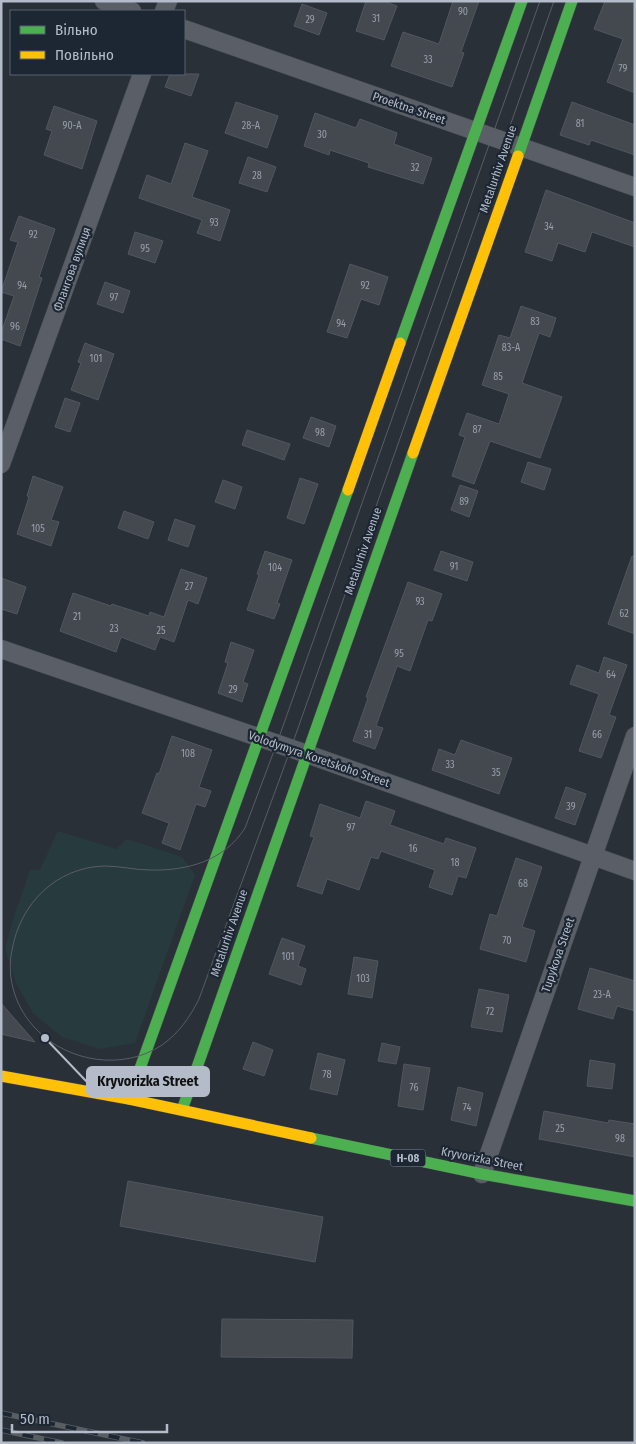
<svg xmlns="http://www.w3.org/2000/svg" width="636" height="1444" viewBox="0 0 636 1444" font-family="'Fira Sans Condensed',sans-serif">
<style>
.green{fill:#273a3e}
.building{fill:#444950;stroke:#52575f}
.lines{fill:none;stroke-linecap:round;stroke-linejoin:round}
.street-casing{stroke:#484c53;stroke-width:19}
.fast-casing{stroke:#484c53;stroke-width:12}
.slow-casing{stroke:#484c53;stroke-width:12}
.street{stroke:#5a5e66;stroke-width:18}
.fast{stroke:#4caf50;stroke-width:11}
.slow{stroke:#ffc107;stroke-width:11}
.tram{stroke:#595d64;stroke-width:1}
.rail-casing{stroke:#595d64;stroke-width:5.5}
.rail{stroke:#1d2633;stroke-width:4;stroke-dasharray:11;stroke-linecap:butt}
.labels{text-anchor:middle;stroke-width:4.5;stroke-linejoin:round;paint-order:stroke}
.number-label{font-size:10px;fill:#989fab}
.shield{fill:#1d2633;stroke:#878f9c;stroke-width:1}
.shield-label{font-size:11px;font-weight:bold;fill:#b4bcc9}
.street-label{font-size:12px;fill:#b4bcc9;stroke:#1d2633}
.leader{fill:none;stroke:#b4bcc9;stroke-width:2}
.callout-dot{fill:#b4bcc9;stroke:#1d2633;stroke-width:2}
.callout{fill:#b4bcc9;stroke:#b4bcc9;stroke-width:2}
.callout-label{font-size:14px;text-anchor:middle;font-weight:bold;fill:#111}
</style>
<rect width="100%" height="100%" fill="#2a3038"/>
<path class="green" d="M58,831l58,18 11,-10 55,18 13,18 -60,168 -35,6 -38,-12 -29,-24 -17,-30 -11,-34 8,-29 17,-50h10z"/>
<path class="building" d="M366,1h17l14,5 -13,34 -28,-9z
M453,1h26l-18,51 3,1 -12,34 -61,-21 12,-34 36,12z
M605,1h30v92l-28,-11 16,-43 -29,-10z
M302,4l25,9 -8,22 -25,-9z
M170,74h29l-8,22 -26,-9z
M236,102l42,14 -11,32 -42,-15z
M572,102l63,23v30l-44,-15 -2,5 -29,-10z
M54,106l43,15 -15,48 -38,-14 8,-24 -6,-2z
M315,113l41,15 4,-9 37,14 -3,11 38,14 -9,26 -55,-17 1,-4 -39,-13 -1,5 -25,-9z
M185,143l23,8 -16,46 38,13 -10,31 -23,-8 5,-13 -63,-22 8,-23 24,9z
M248,157l28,10 -9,25 -28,-9z
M546,190l89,33v24l-43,-15 -7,20 -27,-9 -6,18 -27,-9z
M19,216l36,13 -16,48 3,1 -22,68 -19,-7v-6l13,-37 -13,-4 17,-50 -8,-2z
M135,232l28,9 -8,22 -27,-9z
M350,264l38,13 -9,28 -18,-6 -14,39 -20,-6z
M105,282l25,9 -7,22 -26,-9z
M521,306l35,12 -6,19 -11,-4 -17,50 40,14 -22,61 -50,-17 -16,43 -22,-8 13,-39 -6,-2 8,-22 32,11 10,-30 -27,-9 17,-50 11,3z
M85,343l29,11 -16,46 -27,-10 10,-27 -3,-1z
M65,398l15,5 -10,29 -15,-5z
M311,417l25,9 -7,21 -26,-9z
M247,430l43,14 -6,16 -42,-15z
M528,462l23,7 -7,21 -23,-8z
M33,476l30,11 -12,33 8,2 -8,24 -34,-12 12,-37 -2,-1z
M300,478l18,6 -14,40 -17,-6z
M223,480l19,7 -7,22 -20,-7z
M460,485l18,6 -9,26 -18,-7z
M124,511l30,11 -6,17 -30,-11z
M175,519l20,7 -7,21 -20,-7z
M265,551l27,9 -15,43 3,1 -6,15 -27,-9 12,-35 -2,-1z
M441,551l32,11 -6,19 -33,-11z
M632,556l3,1v77l-27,-10z
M181,569l26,9 -9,26 -10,-4 -14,42 -14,-5 -5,13 -34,-13 -5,15 -56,-21 13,-38 38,13 1,-2 37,12 1,-4 14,5z
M1,578l25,9 -9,27 -16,-5z
M408,582l34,12 -10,27 -4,-1 -18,51 -13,-5 -21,60 7,2 -8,21 -22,-8 15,-43 -2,-1z
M231,642l23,8 -11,32 5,2 -6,18 -24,-9 10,-30 -3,-1z
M604,657l23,8 -18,50 7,2 -15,41 -22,-7 20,-57 -29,-10 7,-19 22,8z
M172,736l40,14 -13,37 12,4 -6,16 -9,-3 -16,46 -18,-7 7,-20 -27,-10 15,-40 2,1z
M461,740l51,18 -13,36 -67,-24 7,-21 16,6z
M566,787l20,7 -11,31 -20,-7z
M366,801l29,10 -5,14 54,19 2,-6 30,10 -10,30 -8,-2 -6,19 -23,-8 6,-17 -54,-19 -3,8 -7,-2 -12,33 -32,-11 -5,15 -25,-8 17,-49 -4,-1 10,-32 40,14z
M516,858l26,9 -20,60 13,4 -9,31 -46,-13 10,-35 7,2z
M282,938l23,8 -7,20 8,3 -5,16 -32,-11z
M354,957l24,4 -6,37 -24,-4z
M590,968l45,13v30l-18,-5 -4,13 -35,-10z
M479,989l30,6 -7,37 -31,-5z
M1,1003l34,39 -34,-8z
M253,1042l20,8 -9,26 -21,-7z
M382,1043l18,4 -4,17 -18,-3z
M318,1053l27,7 -8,35 -27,-6z
M590,1060l25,4 -3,25 -25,-3z
M404,1064l26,4 -7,42 -25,-4z
M458,1087l25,6 -7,33 -25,-6z
M544,1111l64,12 1,-3 26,4v33l-96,-18z
M128,1181l195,36 -8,45 -195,-36z
M222,1319l131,1 -1,38 -131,-1z"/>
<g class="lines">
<g class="street-casing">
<path id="street" d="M104,1l28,10
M164,11l4,-10
M184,29l451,158
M1,464l141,-390
M1,649l306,105 328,117
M482,1174l153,-438"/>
</g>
<g class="fast-casing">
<path id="fast" d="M518,156l54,-155
M400,343l122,-342
M129,1099l219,-609
M182,1110l231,-657
M311,1138l171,36 153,27"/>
</g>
<g class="slow-casing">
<path id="slow" d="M413,453l105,-297
M348,490l52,-147
M1,1076l128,23 182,39"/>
</g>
<use href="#street" class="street"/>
<use href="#fast" class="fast"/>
<use href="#slow" class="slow"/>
<path class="tram" d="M540,1l-263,742 -32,85c-21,33 -58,43 -95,42 -15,0 -30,-4 -45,-4 -49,1 -85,38 -93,84 -6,29 4,59 25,80 31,32 86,41 125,15 17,-12 28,-28 37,-46l92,-251 263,-747"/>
<g class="rail-casing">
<path id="rail" d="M1,1413l142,30
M1,1430l61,13"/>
</g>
<use href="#rail" class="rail"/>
</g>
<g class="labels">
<g class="number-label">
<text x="463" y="15">90</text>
<text x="376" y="22">31</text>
<text x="310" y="23">29</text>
<text x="428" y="63">33</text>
<text x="623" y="72">79</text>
<text x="580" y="127">81</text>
<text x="72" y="129">90-А</text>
<text x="251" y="129">28-А</text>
<text x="322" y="138">30</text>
<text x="415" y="171">32</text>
<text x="257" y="179">28</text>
<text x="214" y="226">93</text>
<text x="549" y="230">34</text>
<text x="33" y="238">92</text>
<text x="145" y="252">95</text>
<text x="22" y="289">94</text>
<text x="365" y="289">92</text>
<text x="114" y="301">97</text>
<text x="535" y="325">83</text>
<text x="341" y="327">94</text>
<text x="15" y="330">96</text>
<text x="511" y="351">83-А</text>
<text x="96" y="362">101</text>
<text x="498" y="380">85</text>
<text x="477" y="433">87</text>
<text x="320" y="436">98</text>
<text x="464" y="505">89</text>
<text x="38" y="532">105</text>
<text x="454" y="570">91</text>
<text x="275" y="571">104</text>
<text x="189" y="590">27</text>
<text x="420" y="605">93</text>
<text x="624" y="617">62</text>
<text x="77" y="620">21</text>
<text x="114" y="632">23</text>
<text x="161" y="634">25</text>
<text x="399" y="657">95</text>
<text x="611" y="678">64</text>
<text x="233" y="693">29</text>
<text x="368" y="738">31</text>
<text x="597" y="738">66</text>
<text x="188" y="757">108</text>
<text x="450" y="768">33</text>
<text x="496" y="776">35</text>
<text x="571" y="810">39</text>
<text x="351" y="831">97</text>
<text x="413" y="852">16</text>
<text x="455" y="866">18</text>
<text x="523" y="887">68</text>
<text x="507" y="944">70</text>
<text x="288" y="960">101</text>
<text x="363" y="982">103</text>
<text x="602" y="998">23-А</text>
<text x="490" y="1015">72</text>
<text x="327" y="1078">78</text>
<text x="414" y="1091">76</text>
<text x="467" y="1111">74</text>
<text x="560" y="1132">25</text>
<text x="620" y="1142">98</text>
</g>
<rect class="shield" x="390.5" y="1149.5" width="35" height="17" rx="4"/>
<g class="shield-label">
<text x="408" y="1162">Н-08</text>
</g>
<g class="street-label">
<text transform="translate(409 108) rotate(19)" y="4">Proektna Street</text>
<text transform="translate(498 169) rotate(-71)" y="4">Metalurhiv Avenue</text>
<text transform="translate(72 269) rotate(-70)" y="4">Флангова вулиця</text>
<text transform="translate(363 551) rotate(-71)" y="4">Metalurhiv Avenue</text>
<text transform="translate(319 759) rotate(19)" y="4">Volodymyra Koretskoho Street</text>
<text transform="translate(229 933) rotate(-71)" y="4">Metalurhiv Avenue</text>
<text transform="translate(558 955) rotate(-71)" y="4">Tupykova Street</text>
<text transform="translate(482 1159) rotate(11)" y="4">Kryvorizka Street</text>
</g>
</g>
<path class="leader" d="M45 1038L87 1082"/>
<circle class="callout-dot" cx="45" cy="1038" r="5"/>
<rect class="callout" x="87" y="1067" width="122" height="29" rx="5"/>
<g class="callout-label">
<text x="148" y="1086">Kryvorizka Street</text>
</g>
<rect width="636" height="1444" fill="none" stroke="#b4bcc9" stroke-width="5"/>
<rect x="10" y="10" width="175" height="65" fill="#1d2633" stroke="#59626f"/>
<rect x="20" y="26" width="25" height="8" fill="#4caf50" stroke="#59626f"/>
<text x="55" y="35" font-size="15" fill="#b4bcc9">Вільно</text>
<rect x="20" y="51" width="25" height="8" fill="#ffc107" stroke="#59626f"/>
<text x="55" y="60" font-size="15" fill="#b4bcc9">Повільно</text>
<path d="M12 1424v8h155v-8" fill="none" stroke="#b4bcc9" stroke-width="2.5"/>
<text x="20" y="1424" font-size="15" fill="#b4bcc9" stroke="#1d2633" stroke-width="4" paint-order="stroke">50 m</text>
</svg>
